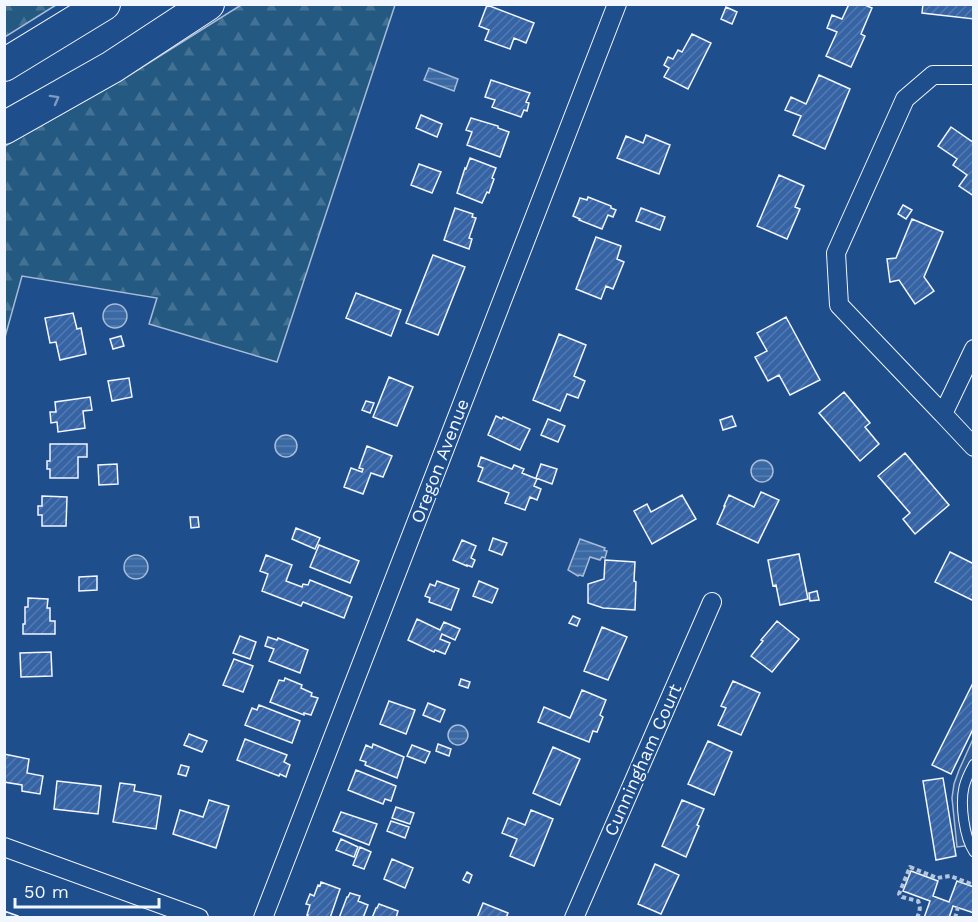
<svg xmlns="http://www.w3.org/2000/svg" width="978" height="922" viewBox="0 0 978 922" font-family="'Work Sans',sans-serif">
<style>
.forest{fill:url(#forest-firs);stroke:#a8bbd7;stroke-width:1.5}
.parking{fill:#305b95;stroke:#a8bbd7;stroke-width:1.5}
.water{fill:url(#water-rules);stroke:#a8bbd7;stroke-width:1.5}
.building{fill:url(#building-hatch);stroke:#f2f6ff;stroke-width:1.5}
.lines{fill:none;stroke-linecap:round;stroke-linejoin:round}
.lane-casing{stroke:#f2f6ff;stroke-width:11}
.street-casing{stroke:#f2f6ff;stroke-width:20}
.highway-casing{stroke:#f2f6ff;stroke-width:34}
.path{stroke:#b3c4dc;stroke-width:4;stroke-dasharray:4.5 3;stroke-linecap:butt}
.lane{stroke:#1f4e8c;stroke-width:9}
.street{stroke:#1f4e8c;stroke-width:18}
.highway{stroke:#1f4e8c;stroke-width:32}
.oneway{stroke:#7e9ac0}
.labels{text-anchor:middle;stroke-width:4.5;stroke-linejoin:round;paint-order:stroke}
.street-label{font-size:18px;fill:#f2f6ff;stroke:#1f4e8c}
</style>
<defs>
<pattern id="forest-firs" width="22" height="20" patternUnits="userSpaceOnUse" patternTransform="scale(1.5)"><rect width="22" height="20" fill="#245a82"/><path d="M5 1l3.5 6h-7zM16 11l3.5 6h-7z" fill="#447295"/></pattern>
<pattern id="water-rules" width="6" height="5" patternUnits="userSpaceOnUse" patternTransform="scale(1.5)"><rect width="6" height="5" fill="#3b69a3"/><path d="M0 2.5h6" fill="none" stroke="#587fb1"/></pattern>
<pattern id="building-hatch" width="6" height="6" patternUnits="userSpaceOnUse" patternTransform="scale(1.5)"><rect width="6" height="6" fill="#3563a3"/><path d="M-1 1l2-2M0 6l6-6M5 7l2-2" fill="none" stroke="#537ab1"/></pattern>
</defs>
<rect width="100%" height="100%" fill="#1f4e8c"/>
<path class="forest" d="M5,4h51v1l-51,32z
M241,5h154l-118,357 -128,-38 8,-26 -135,-22 -17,61v-191l115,-65z"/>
<path class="parking" d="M973,739v106l-16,2 -5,-49 2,-14 5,-14z"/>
<path class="water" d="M429,68l29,11 -4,12 -30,-11z
M103 316a12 12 0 1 1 24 0a12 12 0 1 1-24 0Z
M275 446a11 11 0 1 1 22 0a11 11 0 1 1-22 0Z
M751 471a11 11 0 1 1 22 0a11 11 0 1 1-22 0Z
M580,539l25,9 -1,2 3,1 -2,7 -3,-1 -2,3 -10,-3 -7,19 -4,-1 -1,1 -10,-6z
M124 567a12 12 0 1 1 24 0a12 12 0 1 1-24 0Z
M448 735a10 10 0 1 1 20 0a10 10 0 1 1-20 0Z"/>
<path class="building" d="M849,4h18v2l5,2 -11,26 4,2 -14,31 -25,-11 11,-24 -10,-4 5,-13 10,4z
M923,4h51v15l-52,-6z
M487,5l47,18 -8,20 -12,-5 -4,11 -25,-9 4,-10 -10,-4z
M726,7l11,5 -5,12 -11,-5z
M692,34l19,9 -23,46 -24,-12 5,-9 -5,-3 4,-8 5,2 5,-9 4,2z
M819,75l31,14 -25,60 -32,-14 8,-19 -16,-6 6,-13 15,7z
M491,80l39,13 -4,9 3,1 -2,8 -3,-1 -3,7 -29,-10 3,-7 -10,-3z
M421,115l21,9 -5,13 -21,-9z
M471,118l27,8v2l11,4 -9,25 -33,-12 5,-13 -6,-2z
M951,127l23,16v53l-15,-10 8,-11 -14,-10 4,-6 -19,-13z
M646,135l24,10 -11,29 -42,-16 9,-22 17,7z
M470,158l26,10 -4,10 2,1 -5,14 -2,-1 -5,11 -25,-10 8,-25 1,1z
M419,164l22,8 -9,21 -21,-8z
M779,175l25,11 -9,21 5,2 -13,30 -30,-13z
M588,197l23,9v2l5,2 -3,7 -5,-2 -6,14 -23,-9 1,-1 -7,-3 7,-18 7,2z
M903,205l9,5 -6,9 -8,-5z
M455,208l18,6 -1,3 4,1 -7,20 3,1 -3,10 -25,-9z
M641,208l24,9 -5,13 -24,-9z
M912,219l31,13 -19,45 10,14 -19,13 -16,-24 -9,2 -3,-23 9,-1z
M596,237l25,9 -4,13 7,3 -11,27 -7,-3 -5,13 -25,-10z
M433,255l32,12 -27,68 -32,-12z
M356,293l45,17 -10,26 -45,-18z
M73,313l4,16 4,-1 5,26 -26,6 -4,-18 -6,1 -5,-25z
M786,317l34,63 -30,15 -11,-20 -11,6 -13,-24 12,-6 -10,-18z
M559,334l27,11 -12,31 11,5 -7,17 -11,-4 -7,17 -27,-11z
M121,336l3,10 -11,3 -3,-10z
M389,377l24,10 -16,39 -24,-9z
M129,378l3,19 -20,4 -4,-20z
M844,392l26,31 -5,4 14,17 -19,17 -41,-48z
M90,397l2,13 -9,1 2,17 -27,4 -1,-10 -6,1 -1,-11h6l-1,-10z
M366,401l8,2 -4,10 -8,-3z
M496,416l6,3 1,-2 27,12 -10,21 -32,-15z
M732,416l4,10 -13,4 -3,-10z
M548,419l17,7 -7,16 -17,-7z
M50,444h37v13h-9v21h-28v-9h-3v-8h3z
M367,446l25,10 -9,21 -12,-4 -8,21 -19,-7 7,-19 11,4 1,-3 -4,-1z
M905,453l44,52 -34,29 -12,-15 7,-6 -32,-37z
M481,457l31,12 2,-4 10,4 -2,4 15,6 -3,7 7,3 -4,11 -7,-3 -5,13 -20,-7 4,-10 -31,-12 5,-13 -5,-2z
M117,464l1,20 -19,1 -1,-20z
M541,464l16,5 -5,15 -16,-6z
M761,492l18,8 -21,43 -41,-19 8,-18h-1l5,-11 25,12z
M682,495l14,24 -44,25 -18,-33 13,-7 4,8z
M42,496l25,1 -1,29h-24v-11h-4v-9h4z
M190,517h8l1,10 -8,1z
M296,528l24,10 -5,11 -23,-10z
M493,538l14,5 -5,12 -13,-5z
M462,540l14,6 -5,12 4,2 -3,7 -5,-2v1l-14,-6z
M319,545l40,16 -9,22 -40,-16z
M950,552l24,12v37l-39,-19z
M799,554l9,45 -28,6 -4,-20 -3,1 -5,-26z
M266,555l26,10 -6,16 16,6 1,-3 5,1 2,-5 42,17 -8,21 -41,-16 -2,4 -39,-15 6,-17 -8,-3z
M605,560l30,2 -1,19 2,1 -1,28 -32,-2 -15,-5v-19l16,-5z
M97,576v14l-18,1v-14z
M437,581l22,8 -8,21 -22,-8 1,-4 -5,-2 5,-12 5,2z
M479,581l19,8 -6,14 -19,-7z
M817,591l2,9 -9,1 -1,-8z
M28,598l20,1 -1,9h3v13h5v13h-32v-10h2v-17h3z
M573,616l7,3 -3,7 -8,-3z
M417,619l23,11 4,-8 16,7 -5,11 -13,-6 -2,5 10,4 -5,11 -10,-4 -1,2 -26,-12z
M777,621l22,18 -27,33 -21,-16 12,-15 -2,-1z
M602,627l25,10 -19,43 -24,-9z
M240,636l16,6 -6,17 -17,-6z
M268,637l9,3 1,-2 30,12 -8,23 -31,-12 5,-12 -9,-3z
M51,652l1,24 -31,1 -1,-24z
M234,659l19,7 -10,26 -20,-7z
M285,678l17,7 -1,3 11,5 -1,3 7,2 -7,17 -7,-2v2l-34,-13 9,-22 5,1z
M461,679l9,3 -2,6 -9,-3z
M733,681l27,12 -19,42 -23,-10 8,-17 -5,-2z
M974,681v46l-23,47 -19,-9z
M582,690l24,10 -6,15 3,2 -6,15 -4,-1 -4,11 -51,-20 6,-15 26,11z
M389,701l26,9 -9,24 -26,-10z
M428,703l17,7 -5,12 -17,-7z
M259,705l41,16 -8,22 -47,-18 7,-17 5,2z
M189,734l18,7 -5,11 -18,-7z
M245,739l42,16 -3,7 6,3 -4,12 -6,-3 -1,2 -42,-16z
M708,741l24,11 -18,43 -26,-11z
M373,744l31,13 -7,21 -32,-13 1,-3 -6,-2 6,-15 6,3z
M438,744l13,5 -2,7 -13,-5z
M412,745l18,7 -5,11 -18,-7z
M553,747l27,12 -20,46 -27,-12z
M4,754l25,5 -2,14 16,3 -3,18 -18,-3v-6l-18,-3z
M181,765l8,2 -3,9 -8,-2z
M356,770l40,16 -5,15 -6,-2 -2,5 -35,-14z
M943,778l13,78 -20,4 -13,-79z
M57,781l44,5 -3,28 -44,-5z
M120,783l15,2 -1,6 27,5 -5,33 -43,-7z
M209,800l20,6 -13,42 -43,-14 7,-24 23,7z
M682,800l22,9 -7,16 2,1 -13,31 -24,-11z
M396,807l18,6 -4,11 -18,-6z
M531,810l22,9 -19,47 -24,-10 7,-17 -15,-6 6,-15 17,7z
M341,812l36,12 -8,21 -36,-14z
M391,821l18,6 -4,11 -18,-7z
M341,839l17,8 -4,10 -18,-7z
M360,847l11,5 -7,17 -11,-4z
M392,859l21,9 -8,20 -21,-9z
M655,864l24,11 -18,39 -23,-10z
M911,871l27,10 -5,15 16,6 8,-21 17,6v26l-21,-7 -4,12h-25l6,-17 -27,-10z
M467,872l5,3 -3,8 -6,-3z
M321,882l19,7 -10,29h-23l1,-3h-1l3,-10 -4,-1 4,-10 4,2 4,-11 2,1z
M350,893l10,3 -2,5 10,4 -5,13h-24l8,-21h1z
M483,903l25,10 -2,5h-29z
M379,904l19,7 -2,7h-24l4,-10h1z
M4,911l14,5 -1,2h-13z"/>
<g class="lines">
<g class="lane-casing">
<path id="lane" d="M974,764c-4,7 -8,15 -10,23 -4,17 0,50 10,65"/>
</g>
<g class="street-casing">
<path id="street" d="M974,75h-41l-28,24 -69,154 3,52 104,109 31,-65
M943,414l31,33
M4,847l195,71
M263,918l354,-914
M574,918l138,-316"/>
</g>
<g class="highway-casing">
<path id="highway" d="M4,65l100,-61
M4,128l108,-61 96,-63"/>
</g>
<path class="path" d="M917,918c3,-7 4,-11 1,-17l-16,-4 -3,-3 11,-27 27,11 13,-2 24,9
M955,918l3,-11"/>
<use href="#lane" class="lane"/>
<use href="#street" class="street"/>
<use href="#highway" class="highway"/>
</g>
<defs><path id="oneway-chevron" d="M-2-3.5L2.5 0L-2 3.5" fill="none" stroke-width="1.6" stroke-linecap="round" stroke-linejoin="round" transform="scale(1.5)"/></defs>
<use class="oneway" href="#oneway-chevron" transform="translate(55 99) rotate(-29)"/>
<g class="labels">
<g class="street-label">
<text transform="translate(440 461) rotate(-69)" y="6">Oregon Avenue</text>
<text transform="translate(643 760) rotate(-66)" y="6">Cunningham Court</text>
</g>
</g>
<rect width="978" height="922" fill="none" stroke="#f2f6ff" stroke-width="12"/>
<path d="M15 898v9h144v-9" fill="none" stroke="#f2f6ff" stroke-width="3"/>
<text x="24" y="898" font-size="18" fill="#f2f6ff" stroke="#1f4e8c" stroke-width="4.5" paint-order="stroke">50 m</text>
</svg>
